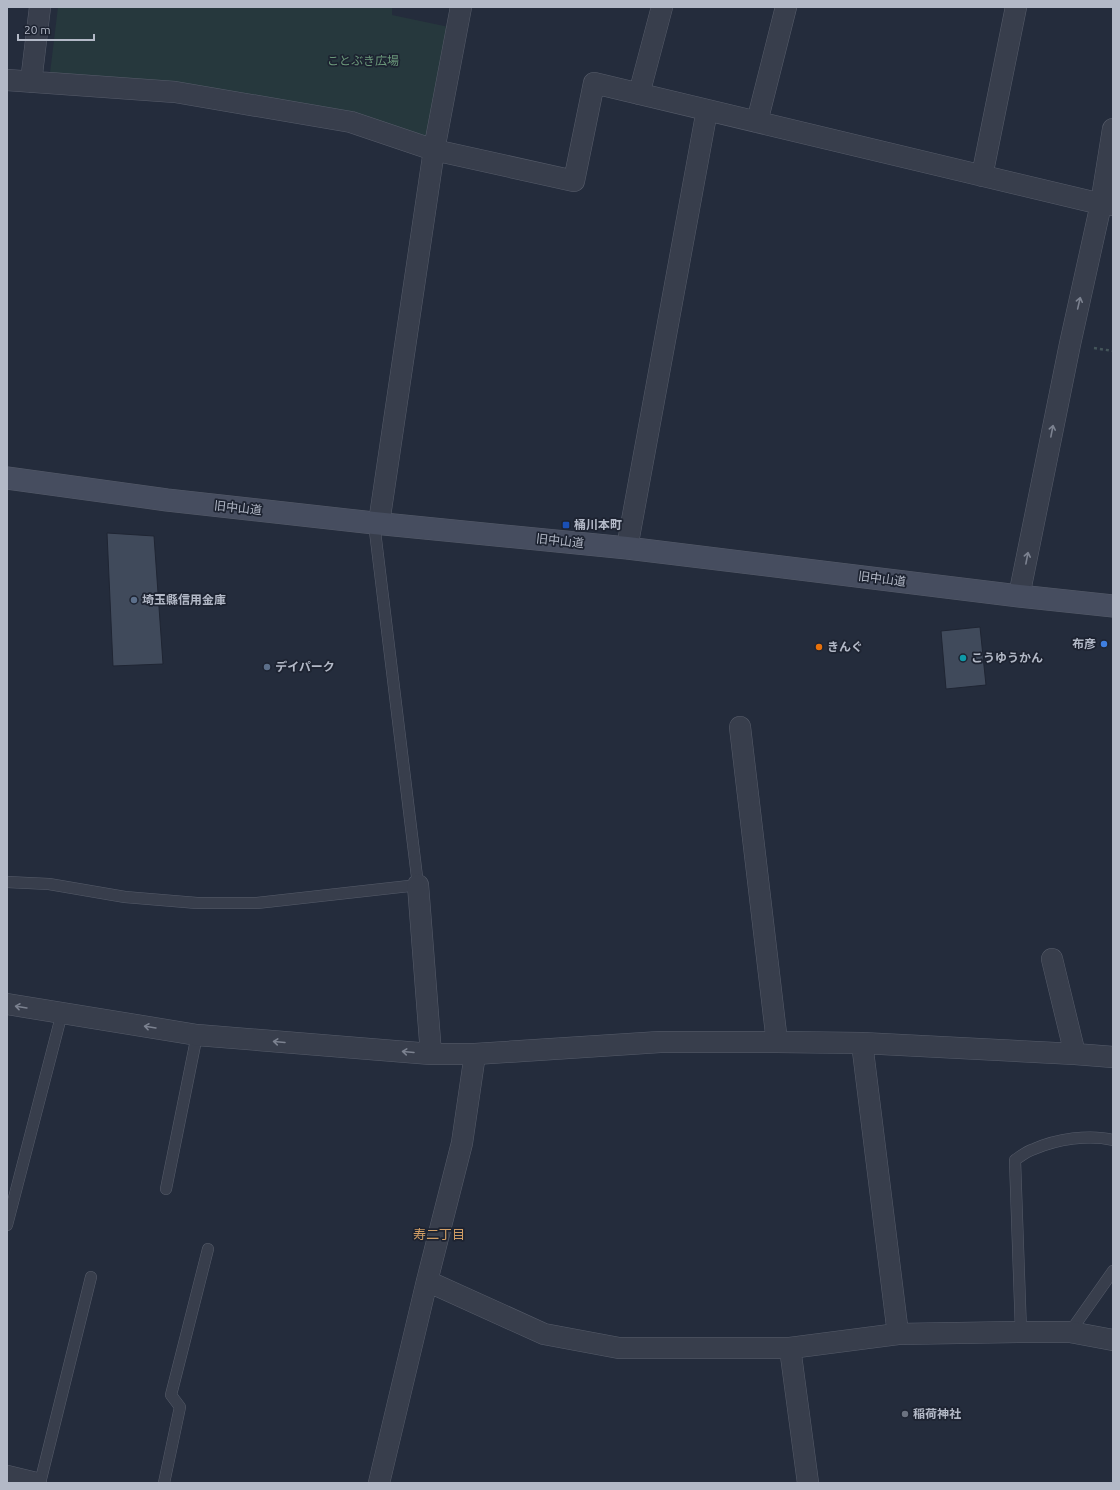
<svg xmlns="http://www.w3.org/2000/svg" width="1120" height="1490" viewBox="0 0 1120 1490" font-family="Ubuntu,'Noto Sans JP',sans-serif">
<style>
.green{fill:#26383d}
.building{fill:#404a5b;stroke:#1f2533}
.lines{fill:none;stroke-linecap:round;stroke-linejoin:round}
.lane-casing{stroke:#565c6a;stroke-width:12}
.street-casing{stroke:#565c6a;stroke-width:22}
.secondary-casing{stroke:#565c6a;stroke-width:23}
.path{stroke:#44555a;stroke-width:2.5;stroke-dasharray:3 3;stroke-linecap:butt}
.lane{stroke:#383e4c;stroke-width:11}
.street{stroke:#383e4c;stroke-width:21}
.secondary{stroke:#464d5f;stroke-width:22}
.oneway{stroke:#7c8290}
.transit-dot{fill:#1a4fb4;stroke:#1d2331;stroke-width:1.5}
.service-dot{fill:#5c6f8a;stroke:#1d2331;stroke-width:1.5}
.shop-dot{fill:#3f7fe0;stroke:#1d2331;stroke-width:1.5}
.food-dot{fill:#e8710a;stroke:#1d2331;stroke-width:1.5}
.culture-dot{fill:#0f9aa8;stroke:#1d2331;stroke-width:1.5}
.worship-dot{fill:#6b7280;stroke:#1d2331;stroke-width:1.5}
.labels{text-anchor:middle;stroke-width:3.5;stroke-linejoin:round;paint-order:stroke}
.park-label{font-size:12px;fill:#6b987a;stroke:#1d2331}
.street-label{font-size:12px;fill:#b3b9c7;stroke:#1d2331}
.poi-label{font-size:12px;font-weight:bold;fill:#b3b9c7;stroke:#1d2331;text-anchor:start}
.neighbourhood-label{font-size:13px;fill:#d19e65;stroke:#1d2331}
</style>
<rect width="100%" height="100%" fill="#242c3c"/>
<path class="green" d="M58,7h334v8l57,12 -23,111 -376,-65z"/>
<path class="building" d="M107,533l47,3 9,128 -50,2z
M980,627l6,58 -40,4 -5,-58z"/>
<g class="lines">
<g class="lane-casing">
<path id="lane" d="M7,882l42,2 76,13 72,6h60l161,-18 -44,-362
M166,1189l31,-154
M7,1225l55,-212
M1021,1332l-6,-172c6,-4 12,-9 19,-11 23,-10 55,-15 79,-9
M1070,1332l43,-61
M40,1483l51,-206
M164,1483l16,-76 -9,-12 37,-146"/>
</g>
<g class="street-casing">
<path id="street" d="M7,80l168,12 176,30 83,28 140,31 20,-98 507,121 12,1
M31,82l9,-75
M639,94l23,-87
M757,122l29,-115
M982,176l34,-169
M379,523l55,-373 27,-143
M627,548l80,-438
M1019,596l51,-252 31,-140 12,-75
M740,727l37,315
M418,885l13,169
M1052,959l23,95
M7,1004l190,31 234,19h44l185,-12h117l85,1 213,11 38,3
M862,1043l36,291
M427,1281l117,53 75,14h171l108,-14 123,-2h49l43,8
M790,1348l18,135
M7,1476l29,7
M379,1483l48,-202 35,-138 13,-89"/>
</g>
<g class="secondary-casing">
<path id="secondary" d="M7,478l160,22 207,23 253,25 392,48 94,10"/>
</g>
<path class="path" d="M1094,348l19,3"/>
<use href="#lane" class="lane"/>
<use href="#street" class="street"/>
<use href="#secondary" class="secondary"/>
</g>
<defs><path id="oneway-shaft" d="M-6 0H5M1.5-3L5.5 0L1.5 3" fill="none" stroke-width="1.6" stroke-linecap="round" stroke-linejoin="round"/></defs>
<g class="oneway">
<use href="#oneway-shaft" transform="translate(1079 303) rotate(-77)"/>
<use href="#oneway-shaft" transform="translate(1052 431) rotate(-79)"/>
<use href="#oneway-shaft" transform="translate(1027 558) rotate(-79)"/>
<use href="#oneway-shaft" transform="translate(21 1007) rotate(-171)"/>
<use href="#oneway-shaft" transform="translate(150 1027) rotate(-171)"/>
<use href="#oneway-shaft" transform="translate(279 1042) rotate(-175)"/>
<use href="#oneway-shaft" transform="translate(408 1052) rotate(-175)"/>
</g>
<rect class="transit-dot" x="562" y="521" width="8" height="8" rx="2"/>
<g class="service-dot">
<circle cx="134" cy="600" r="4"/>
<circle cx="267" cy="667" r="4"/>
</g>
<circle class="shop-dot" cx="1104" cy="644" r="4"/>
<circle class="food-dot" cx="819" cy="647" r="4"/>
<circle class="culture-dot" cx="963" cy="658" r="4"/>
<circle class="worship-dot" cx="905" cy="1414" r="4"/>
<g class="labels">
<g class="park-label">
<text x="363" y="65">ことぶき広場</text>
</g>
<g class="street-label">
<text transform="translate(238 508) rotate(6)" y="4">旧中山道</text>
<text transform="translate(560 541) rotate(6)" y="4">旧中山道</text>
<text transform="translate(882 579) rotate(7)" y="4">旧中山道</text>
</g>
<g class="poi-label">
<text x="574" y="529">桶川本町</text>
<text x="142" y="604">埼玉縣信用金庫</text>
<text x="1096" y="648" text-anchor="end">布彦</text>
<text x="827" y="651">きんぐ</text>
<text x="971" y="662">こうゆうかん</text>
<text x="275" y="671">デイパーク</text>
<text x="913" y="1418">稲荷神社</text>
</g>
<g class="neighbourhood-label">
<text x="439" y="1239">寿二丁目</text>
</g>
</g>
<rect width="1120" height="1490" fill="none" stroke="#b3b9c7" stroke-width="16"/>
<path d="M18 34v6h76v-6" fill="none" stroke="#b3b9c7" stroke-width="2"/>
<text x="24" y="34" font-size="12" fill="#b3b9c7" stroke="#1d2331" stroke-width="3" paint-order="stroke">20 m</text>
</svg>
